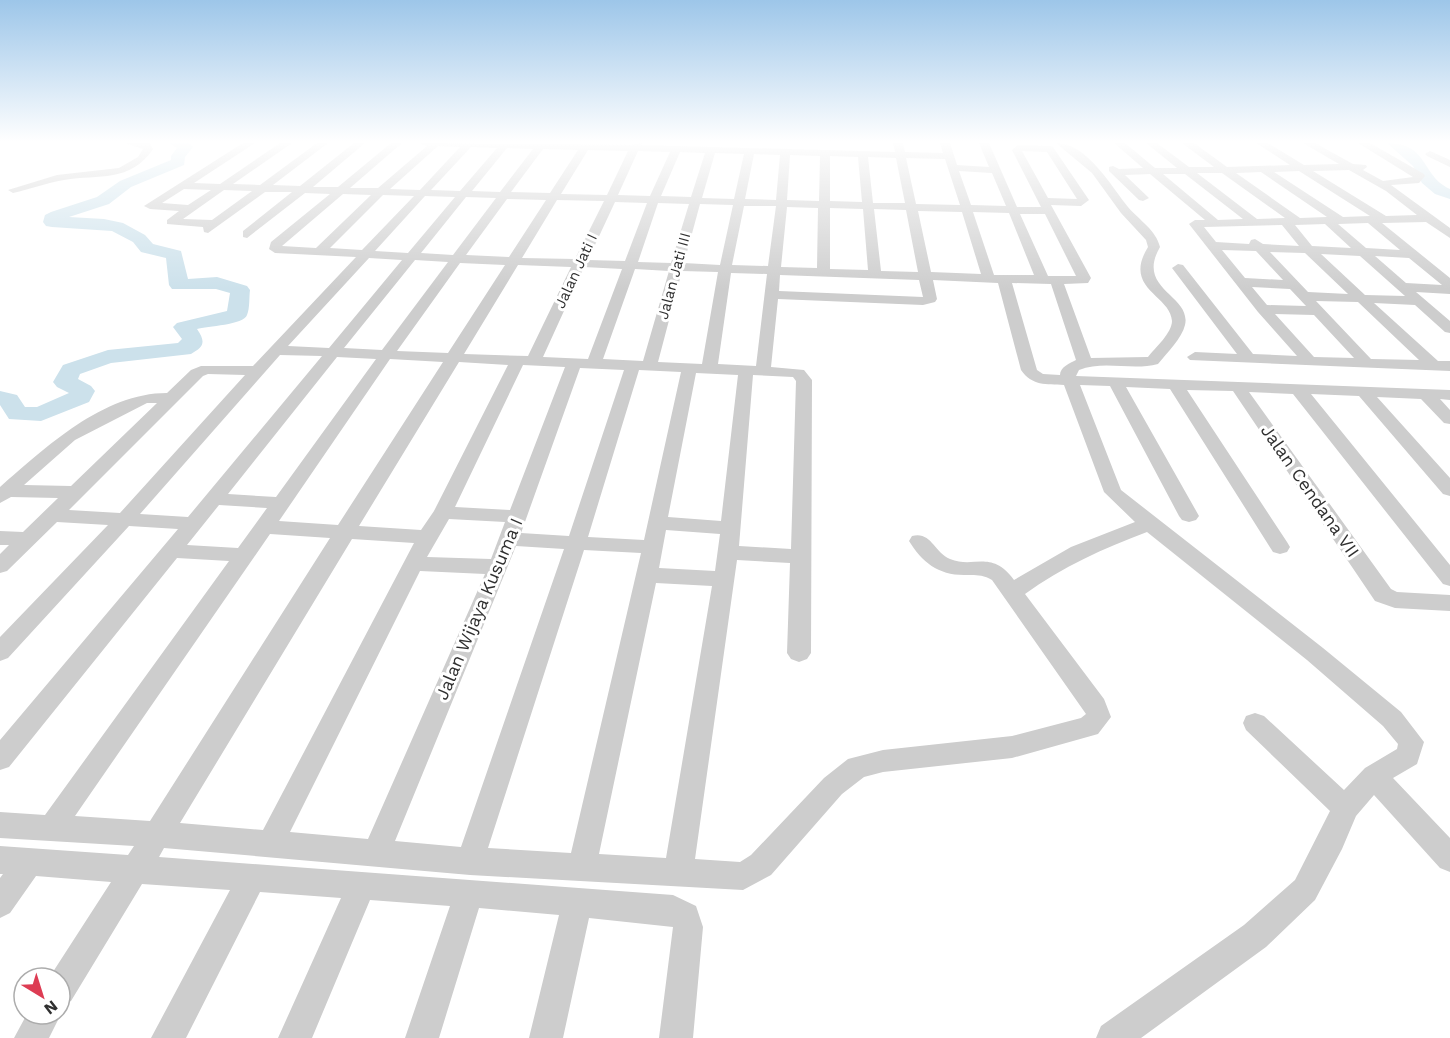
<svg xmlns="http://www.w3.org/2000/svg" width="1450" height="1038" viewBox="0 0 1450 1038" font-family="'Work Sans',sans-serif">
<style>
.lines{fill:none;stroke-linecap:round;stroke-linejoin:round}
.river{fill:#cce1eb;fill-rule:evenodd}
.minor{fill:#cdcdcd;fill-rule:evenodd}
.labels{text-anchor:middle;stroke-width:6;stroke-linejoin:round;paint-order:stroke}
.far-street-label{font-size:15px;fill:#303030;stroke:#fff}
.street-label{font-size:18px;fill:#303030;stroke:#fff}
</style>
<rect width="100%" height="100%" fill="#fff"/>
<g class="lines">
<path class="river" d="M169,143h20l4,4 -8,10 -1,8 -53,22 -22,17 -40,13 35,2 19,4 22,12 8,9 28,7 7,28 29,-2 30,9 3,4c-1,7 0,18 -3,25 -3,10 -40,11 -50,14 9,13 7,18 -6,25l-80,9 -31,11 -2,5 13,7 4,5 -6,11 -48,19 -32,-2 -9,-14v-14l17,4 8,12h12l32,-14 -12,-6 -4,-5 10,-17 45,-15 70,-7 4,-4 -9,-12 4,-4 50,-12 3,-18 -14,-4h-44l-3,-4 -3,-27 -25,-6 -8,-10 -21,-11 -60,-4 -6,-1 -3,-4 2,-7 6,-3 46,-15 23,-16 51,-21v-4l6,-8z
M1387,143c42,0 34,33 63,46v10l-15,-5 -13,-11 -9,-17z"/>
<path class="minor" d="M125,143h25l3,6c-23,34 -54,25 -89,31 -18,3 -34,9 -51,13l-5,-3 49,-15 62,-7 19,-11 5,-8z
M243,143h12l-61,40 26,1 60,-41h12l-59,41 27,1 57,-42h11l-55,42 27,1 54,-43h11l-52,44h25l53,-44h11l-52,45h28l49,-42 -8,-3 212,2 11,-2 -1,2 254,7 -2,-9h10l2,9 38,1 -3,-10h10l7,22 32,2 -10,-24h10l28,64h24l-29,-57 6,-5 32,1 3,1 36,53 -8,6 -30,-1 40,73 -3,5 -24,1 27,74 57,-1c7,-9 24,-24 24,-36 -1,-26 -50,-32 -24,-74l-2,-7 -25,-27 -29,-40 -36,-30c31,0 55,43 72,64 11,13 28,23 32,40 -25,43 32,48 25,78 -3,13 -18,28 -27,39 -26,7 -54,-4 -79,6l-3,6 374,14v10l-10,-1 10,11v14l-6,-1 -23,-24 -44,-2 73,81v18l-7,-2 -84,-98 -48,-2 139,171v21l-7,-2 -150,-190 -44,-2 142,197 6,3 53,3v16l-55,-3 -20,-7 -142,-210 -46,-1 100,152 3,5 -3,5 -7,2 -7,-2 -103,-163 -44,-2 73,129 -3,4 -7,2 -7,-2 -3,-4 -69,-130 -30,-1 41,105 202,158 78,64 23,30 -7,22 -24,14 57,60v34l-10,-4 -66,-73 -18,21 -14,33 -27,51 -49,47 -125,91h-45l5,-12 143,-101 51,-45 35,-69 -84,-81 -3,-7 3,-7 9,-3 9,3 80,74 21,-22 32,-19 1,-5 -15,-18 -76,-66 -160,-128c-43,16 -85,35 -122,62l79,105 7,18 -13,17 -86,24 -129,14 -19,5 -22,17 -71,81 -28,15 -273,-15 -306,-27 -5,9 514,38 23,11 7,21 -10,111h-34l14,-111 -84,-9 -26,120h-34l30,-123 -80,-7 -40,130h-34l45,-132 -80,-6 -58,138h-34l63,-140 -81,-6 -74,146h-35l79,-148 -88,-6 -71,117 -11,5v-28h-11l62,-96 -75,-6 -26,37 -10,5v-40l3,-4h-3v-28l128,9 6,-9 -134,-8v-26l45,3 184,-254 -52,-3 -168,209 -9,3v-30l178,-211 -49,-3 -121,132 -8,3v-24l108,-112 -51,-3 -50,49 -7,2v-19l9,-9h-9v-14l23,1 35,-34 -47,-1 -11,6v-16c46,-40 103,-94 167,-94l24,-23 10,-4h52l103,-109 -81,-4 -6,-4 2,-7 59,-48 -25,-1 -58,45 -4,-1v-6l49,-39h-27l-57,41 -4,-1 -1,-5 -36,-3v-4l12,-9 -29,-2 -6,-3zM438,146l22,1 -40,43 -30,-1zM471,147l26,1 -37,43 -29,-1zM507,148l26,1 -33,43 -28,-1zM543,149l35,1 -28,43 -39,-1zM588,150l40,1 -21,44 -46,-1zM638,151l32,1 -20,44 -32,-1zM1022,151l25,1 30,47 -29,-1zM680,152l25,1 -14,44 -30,-1zM715,153l29,1 -10,45 -32,-1zM754,154l26,1 -4,45 -31,-1zM790,155l30,1 -1,45 -32,-1zM830,156l28,1 4,45 -32,-1zM868,157l28,1 9,45h-32zM906,158l39,1 15,46 -44,-1zM959,171l33,2 14,33 -35,-1zM184,189l27,1 -23,15 -26,-2zM224,190l28,1 -40,29 -29,-1zM343,194l28,1 -55,53 -34,-2zM383,195l31,1 -52,54 -32,-2zM425,196l30,1 -47,56 -33,-2zM466,197l30,1 -43,57 -32,-2zM507,199l39,1 -37,57 -43,-2zM557,200l47,1 -29,58 -53,-1zM615,202l32,1 -22,58 -37,-1zM658,203l31,1 -18,59 -33,-1zM700,204l33,1 -13,60 -36,-2zM744,206h32l-8,60 -36,-1zM787,207l31,1 -1,60 -36,-1zM830,208l33,1 5,61 -38,-1zM874,209l32,1 12,62 -37,-1zM918,211l44,1 19,62 -50,-2zM973,212l36,1 25,62h-40zM1020,214h25l31,62h-28zM369,258l33,2 -73,88 -41,-2zM415,260l33,2 -66,88 -38,-2zM460,263l45,2 -57,88 -51,-2zM518,265l53,2 -43,89 -64,-2zM584,267l38,2 -34,90 -45,-2zM635,269l34,2 -26,90 -40,-2zM682,271l36,1 -16,92 -44,-2zM731,273l36,1 -11,92 -38,-2zM780,275l139,5 4,17 -144,-6zM933,280l65,3 23,87c11,16 25,14 43,15l40,107 31,30 -64,25 -57,33c-23,-31 -40,-11 -64,-21 -16,-7 -19,-28 -38,-23l-3,5c13,21 29,34 55,34 10,0 18,-1 28,5l94,134 -5,4 -69,18 -129,14 -35,9 -24,19 -73,77 -11,7 -45,-3 42,-299 53,3 -3,90 4,6 8,3 8,-3 4,-6 1,-273 -8,-10 -33,-3 7,-68 145,6 12,-3 2,-3zM1012,283l39,1 25,76c-6,3 -16,7 -16,15l-17,-1 -6,-4zM280,355l42,1 -134,161 -48,-3zM337,357l39,2 -100,138 -48,-3zM390,359l53,3 -105,163 -59,-4zM459,362l49,3 -74,146 -13,19 -62,-4zM523,365l42,2 -55,143 -55,-3zM580,368l44,2 -55,166 -48,-3zM639,370l42,2 -37,168 -56,-3zM696,373l42,2 -17,146 -53,-4zM208,374l37,1 -125,138 -51,-3 134,-134zM753,375l40,2 3,4 -5,168 -52,-3zM147,403h10l-86,83 -47,-1 51,-45zM219,505l48,3 -29,40 -51,-3zM449,519l56,3 -14,37 -64,-2zM666,530l54,4 -5,37 -56,-3zM270,534l60,4 -180,283 -75,-5zM352,539l62,4 -151,287 -83,-7zM516,546l48,3 -103,298 -66,-6zM584,550l57,3 -70,300 -83,-5zM420,571l65,3 -117,265 -78,-7zM656,583l56,3 -46,272 -67,-4z
M1114,143h11l30,25h22l-31,-25h11l32,24h25l-32,-24h12l33,24 63,-2 -34,-22h12l36,22 35,-1 -36,-21h12l38,21 13,1 1,2 -4,3 20,11 30,-4 -55,-34h12l54,31 1,2 -6,7 -28,2 59,43v10l-24,-16 -44,1 68,55v16l-34,-2 34,29v12l-5,-1 -30,-27 -41,-2 64,58h12v10l-260,-11 -3,-3 8,-5 42,2 -65,-86 6,-4 5,1 70,89 44,2 -39,-44 -69,-88 6,-4h10l-55,-46 -25,1 24,23 -6,3 -4,-1 -30,-29v-4l4,-1 6,3 24,-1zM1349,170l37,21 31,24 -31,1 -73,-45zM1299,171l71,45 -27,1 -69,-45zM1261,172l66,45 -27,1 -64,-45zM1197,173h25l63,45 -28,1zM1163,174h22l58,45 -25,1zM1368,223l32,27 -34,-2 -28,-24zM1325,224l26,24 -39,-2 -17,-21zM1282,225l17,21 -36,-2 -8,-5 -4,1 -2,4 -33,-2 -12,-15zM1222,250l34,1 27,29 -38,-2zM1270,252l35,1 43,41 -40,-2zM1321,254l39,2 45,40 -40,-1zM1375,256l34,2 33,27 -36,-2zM1252,287l38,2 16,17 -39,-1zM1316,301l42,1 61,58 -48,-1zM1275,314l39,1 40,43 -40,-1z
M1430,151l20,9v7l-23,-11 -2,-2z
M60,1011l1,3 -12,24h-35l13,-24h33z"/>
</g>
<linearGradient id="sky" x2="0" y2="1"><stop stop-color="#9dc6e9"/><stop offset="0.49" stop-color="#fff"/><stop offset="1" stop-color="#fff" stop-opacity="0"/></linearGradient>
<rect width="1450" height="289" fill="url(#sky)"/>
<g class="labels">
<g class="far-street-label">
<text transform="translate(576 271) rotate(-65)" y="5">Jalan Jati I</text>
<text transform="translate(674 276) rotate(-75)" y="5">Jalan Jati III</text>
</g>
<g class="street-label">
<text transform="translate(1310 491) rotate(55)" y="6">Jalan Cendana VII</text>
<text transform="translate(479 609) rotate(-67)" y="6">Jalan Wijaya Kusuma I</text>
</g>
</g>
<g transform="translate(42 996) rotate(142)"><circle r="28" fill="#ffffff" stroke="#acacac" stroke-width="1.5"/>
<path d="M0-4.5L10 22L0 15L-10 22Z" fill="#dd3c53"/>
<text y="-9" font-size="16" font-weight="bold" text-anchor="middle" fill="#303030">N</text>
</g>
</svg>
